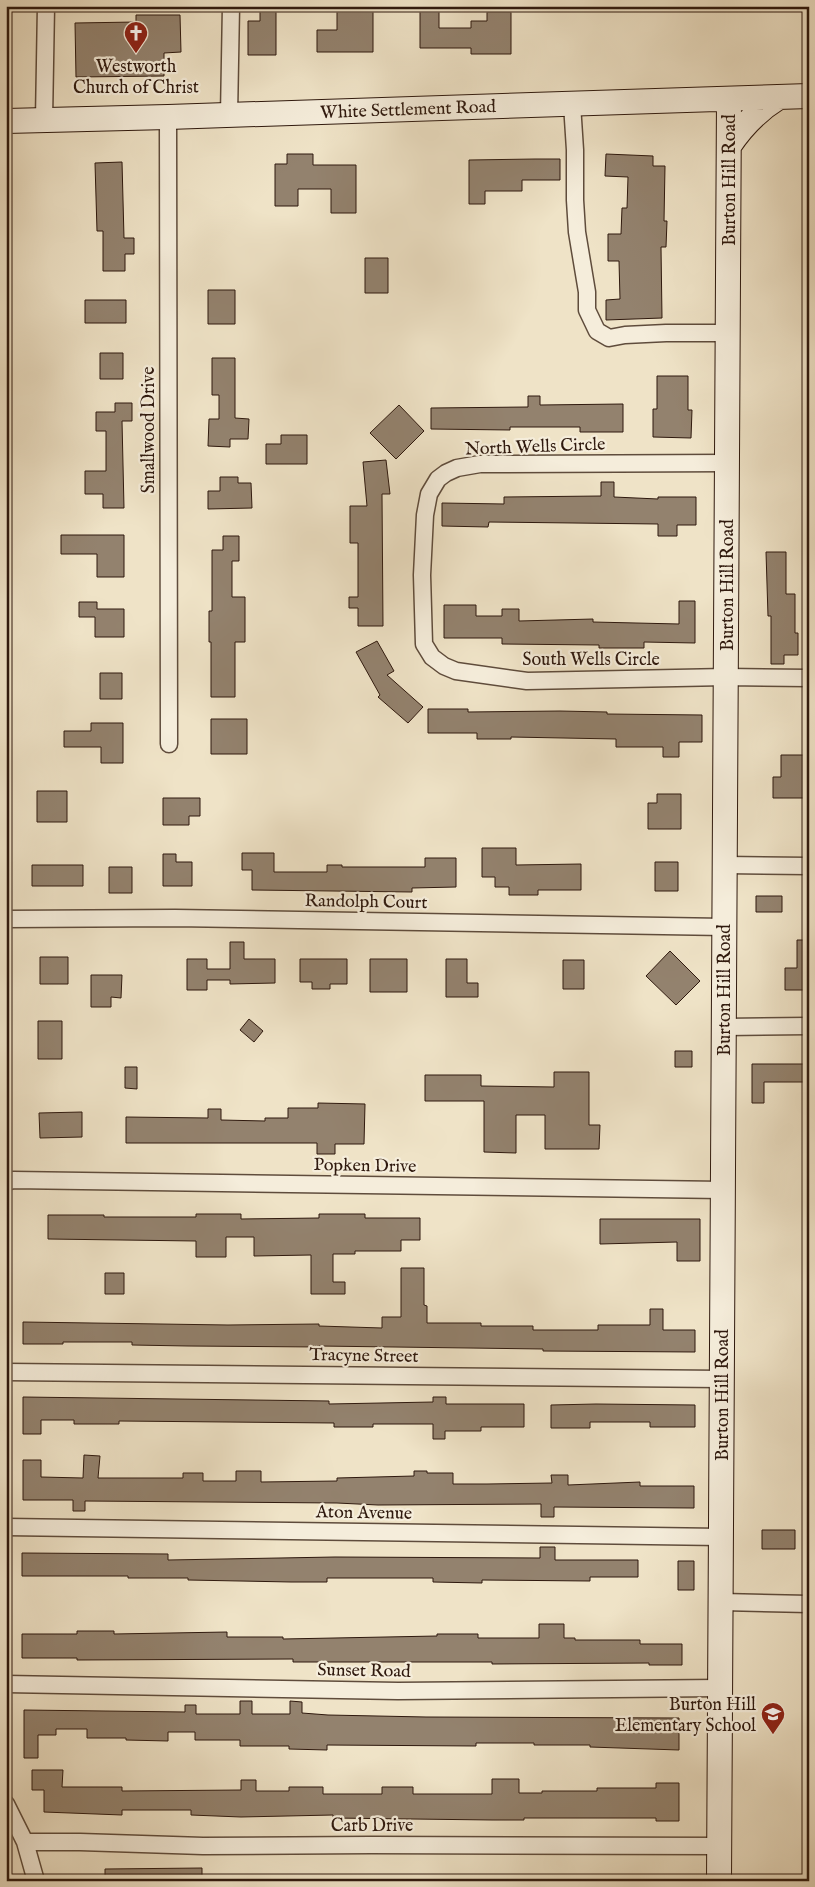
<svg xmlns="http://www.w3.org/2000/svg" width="815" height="1887" viewBox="0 0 815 1887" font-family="'IM FELL English',serif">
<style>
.building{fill:#93826e;stroke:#2f190e}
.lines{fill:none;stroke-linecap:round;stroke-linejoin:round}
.street-casing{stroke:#5f4c3c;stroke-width:19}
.secondary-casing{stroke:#2f190e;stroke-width:26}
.street{stroke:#f5eddb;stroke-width:16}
.secondary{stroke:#f5eddb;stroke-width:24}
.labels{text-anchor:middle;stroke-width:4.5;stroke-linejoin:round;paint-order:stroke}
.poi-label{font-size:18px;fill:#2f190e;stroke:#f5eddb}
.street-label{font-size:18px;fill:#2f190e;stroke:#f5eddb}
</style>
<rect width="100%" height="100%" fill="#efe3c7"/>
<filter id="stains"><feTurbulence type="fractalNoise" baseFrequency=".004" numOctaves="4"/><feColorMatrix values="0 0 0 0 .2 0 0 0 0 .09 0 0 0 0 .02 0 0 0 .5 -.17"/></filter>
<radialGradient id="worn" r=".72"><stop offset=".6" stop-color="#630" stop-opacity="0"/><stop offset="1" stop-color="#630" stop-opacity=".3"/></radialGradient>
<path class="building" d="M260,6h16v49h-28v-34h12z
M337,6h36v46h-56v-22h20z
M420,6h19v22h32v-7h16v-9h24v42h-40v-6h-51z
M136,15h44l1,37 -17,1v23l-88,1 -1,-54 61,-1z
M287,154h26v11h43v48h-25v-24h-33v17h-23v-42h12z
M606,154l47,2v10h12l-1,55h3l-1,26h-5l1,71 -56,2v-20l14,-1 -1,-38h-11v-27h13l1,-26h5l1,-31 -23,-1z
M535,159h25v21h-38v11h-37v13h-16v-44z
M122,162l2,76h10v16h-9v17h-22v-40h-6l-2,-68z
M365,258h23v35h-23z
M208,290h27v34h-27z
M85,300h41v23h-41z
M100,353h23v26h-23z
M212,358h23v60l14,1 -1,20h-18v8l-22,-1 1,-27h10v-24h-7z
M657,376h31v34h4l-1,28 -38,-1v-28h4z
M528,396h12v9l83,-1v28h-43v-5h-70v3l-79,-1v-21l97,-1z
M115,403h17v18h-10l2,87h-21v-14h-18v-23h21v-40h-10v-19h19z
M399,405l25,26 -28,28 -26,-26z
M281,435h26v29h-41v-20h15z
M386,460l4,34h-8l1,132h-25v-18h-9v-11h9v-54h-8v-37h17l-4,-44z
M220,477h18v6h13l1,25 -44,1v-18h12z
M601,482h13v15l44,2v-2h38v28h-19v11h-19v-12l-169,-2 -1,5 -46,-1v-23l62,1v-7l97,-1z
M61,535h63v42h-27v-23h-36z
M223,536h16v25h-7v36h13v45h-10v55h-24v-55h-2v-31h3v-61h11z
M766,552h20v42h9v39h3v22h-14v9h-13v-48h-3z
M679,601h16v42l-51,-1v6h-45v-3l-97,-1v-6h-58v-33h32v11h26v-7h17v12l74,-2v3l86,2z
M79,602h18v7h27v28h-29v-20h-16z
M377,641l17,30 -7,4 36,32 -15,16 -30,-26 2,-2 -24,-43z
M100,673h22v26h-22z
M428,709h40v3l92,-1 47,1v2l95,1v27h-23v15h-16v-10h-47v-8l-105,-2v2h-34v-6h-49z
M211,719h36v35h-36z
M91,723h32v40h-22v-16h-37v-16h27z
M781,755h27v43h-35v-21h8z
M37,791h30v31h-30z
M657,794h24v35h-33v-26h9z
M163,798h37v18h-11v9h-26z
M482,848h34v17l65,-1v26h-43v5h-29v-8h-14v-10h-13z
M242,853h32v19h53v-7h15v2h83v-9h31v29l-44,1v4l-160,-2v-20h-10z
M163,854h13v8h16v24h-29z
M655,862h23v29h-23z
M32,865h51v21h-51z
M109,867h23v26h-23z
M756,896h26v16h-26z
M797,940h12v50h-24v-22h12z
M230,942h14v17h31v24l-45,1v-4h-23v10h-20v-31h20v10h23z
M670,951l30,30 -24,24 -30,-29z
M40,957h28v27h-28z
M300,959h47v25h-17v5h-18v-7h-12z
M370,959h37v33h-37z
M446,959h21v24h11v14h-32z
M563,960h21v29h-21z
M91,975h31l-1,23 -10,-1v10h-20z
M249,1019l14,12 -9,11 -14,-12z
M38,1021h24v38h-24z
M675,1051h17v16h-17z
M752,1064h57v18h-45v21h-12z
M125,1067h12v22l-12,-1z
M554,1072h35v53h11l-1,24h-54v-34h-29v38l-32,-1v-51h-59v-26h56v11l73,1z
M318,1103l47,1 -1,40h-29v10h-18v-11h-191v-26l82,1v-9h13v11l44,1v-3h23v-10h30z
M82,1112v25l-42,1 -1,-25z
M196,1214h45v5l78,-1v-4h46v4h55v22h-19v11h-46v3h-22v28h12v12h-34v-39l-57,1v-19h-28v20h-30v-16l-148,-2v-24h56v2h92z
M600,1219h100v42h-23v-19l-77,2z
M401,1268h23v37l3,1v17h54v3h52v4h65v-5h52v-16h13v21h32v22l-152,-1v-2l-224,-3v1l-131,-1 -56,-1v-3h-69v2h-40v-22l205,3 91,-1v2l63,2v-11h19z
M105,1273h19v21h-19z
M23,1397l306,4v3l104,-2v-5h13v7h78v23h-43v4h-36v8h-12v-15h-60v3h-39v-4l-215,-2v3h-45v-4h-33v14h-18z
M596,1404l99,1v22h-45v-5h-60v6h-39v-23z
M84,1455l16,1 -2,22h85v-5h20v8h33v-10h25v11l76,-1v-3l77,-2v-5h13v2h26v11h34l65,-1 -1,-8h17v10l72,-3v4h54v22l-140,-1v10h-13v-13l-163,1 -41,-2 -252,-2v10h-12v-11h-50v-40h18v17l42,1z
M762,1530h33v19h-33z
M540,1547h15v13h83v17h-48v4l-108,-1v3l-49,-1v-4h-106v4h-36l-103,-2v-2h-60v-2h-106v-23l146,1v6l167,-3 205,1z
M678,1561h16v29h-16z
M539,1624h25v14h11v2h65v4h42v21h-33v-2l-157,1v-2h-199v-3l-216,1v-2h-55v-24h55v-3h37v3l113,-2v5h56v2l154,-3v-2h41v4h61z
M240,1701h12v13h38v-13l12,1v11l26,2 98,2 253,1v32l-89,-3v-2h-56v-2h-58v3l-149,-1v5l-38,-1v-3h-49v-6h-45v-8h-27v9l-42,-1v-2h-39v-9h-31v6h-18v23h-14v-48l161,2v-7h11v9h44z
M32,1770h31l-1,17h60v4l119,-1v-10h15v11h33v-4h34v7h59v-7h31v7h79v-15h27v14h23v-2h55v-3h59v-5h23v38h-23v-3h-132v2h-32l-159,-2v-3l-92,2 -50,-2v-5h-69v5l-78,-3v-22h-12z
M202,1868v13h-97v-12z"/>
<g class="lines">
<g class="street-casing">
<path id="street" d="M572,104l3,46v50l2,32 10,60v18l10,21 12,7 16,-3 41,-2h62
M229,115l2,-109
M168,117l1,627
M44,119l2,-113
M728,463l-248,1 -23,4 -11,5 -8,6 -9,15 -4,21 -3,60 2,69 8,13 12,9 12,5 71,10 199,-4 83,1
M725,865l84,1
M6,919l169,-1 550,9
M724,1027l85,-1
M6,1182l7,-2 710,10
M6,1372l716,7
M6,1527l715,10
M722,1602l87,2
M6,1684l392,7 322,-3
M6,1804l19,38 11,39
M25,1842h55l123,4 168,-1 349,1"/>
</g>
<g class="secondary-casing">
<path id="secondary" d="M6,121l162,-4 641,-21
M729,146c14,-21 29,-36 50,-49
M719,1881l10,-1782"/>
</g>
<use href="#street" class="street"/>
<use href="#secondary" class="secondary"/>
</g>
<defs>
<g id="church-pin" transform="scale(1.25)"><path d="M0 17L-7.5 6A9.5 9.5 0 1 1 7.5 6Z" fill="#8f2418" stroke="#f5eddb"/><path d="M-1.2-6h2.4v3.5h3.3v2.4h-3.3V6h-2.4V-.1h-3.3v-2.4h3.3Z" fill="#fff"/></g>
<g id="school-pin" transform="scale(1.25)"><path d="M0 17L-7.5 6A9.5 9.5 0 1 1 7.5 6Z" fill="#8f2418" stroke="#f5eddb"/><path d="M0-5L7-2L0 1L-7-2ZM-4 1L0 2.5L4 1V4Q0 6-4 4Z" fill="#fff"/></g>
</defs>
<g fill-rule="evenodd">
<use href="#church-pin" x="136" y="33"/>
<use href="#school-pin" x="773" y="1714"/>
</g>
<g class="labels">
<g class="poi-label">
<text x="136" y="72">Westworth<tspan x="136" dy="21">Church of Christ</tspan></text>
<text x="756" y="1710" text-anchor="end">Burton Hill<tspan x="756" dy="21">Elementary School</tspan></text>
</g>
<g class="street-label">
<text transform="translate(408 109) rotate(-2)" y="6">White Settlement Road</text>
<text transform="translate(729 180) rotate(-90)" y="6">Burton Hill Road</text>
<text transform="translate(148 430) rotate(-90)" y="6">Smallwood Drive</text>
<text transform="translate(535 446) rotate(-2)" y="6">North Wells Circle</text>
<text transform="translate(727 585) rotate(-90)" y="6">Burton Hill Road</text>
<text x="591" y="665">South Wells Circle</text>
<text transform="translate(366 901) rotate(1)" y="6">Randolph Court</text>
<text transform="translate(724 990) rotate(-90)" y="6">Burton Hill Road</text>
<text transform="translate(365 1165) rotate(1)" y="6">Popken Drive</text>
<text transform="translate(364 1355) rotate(1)" y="6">Tracyne Street</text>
<text transform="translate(722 1395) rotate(-90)" y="6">Burton Hill Road</text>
<text transform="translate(364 1512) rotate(1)" y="6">Aton Avenue</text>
<text transform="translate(364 1670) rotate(1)" y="6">Sunset Road</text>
<text x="372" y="1831">Carb Drive</text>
</g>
</g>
<rect width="815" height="1887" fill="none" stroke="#efe3c7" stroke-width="25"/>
<rect x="8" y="8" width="800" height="1872" fill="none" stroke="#2f190e" stroke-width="2.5"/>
<rect x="12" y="12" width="790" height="1862" fill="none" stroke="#2f190e"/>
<rect width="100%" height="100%" filter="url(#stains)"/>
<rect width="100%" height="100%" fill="url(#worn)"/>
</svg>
